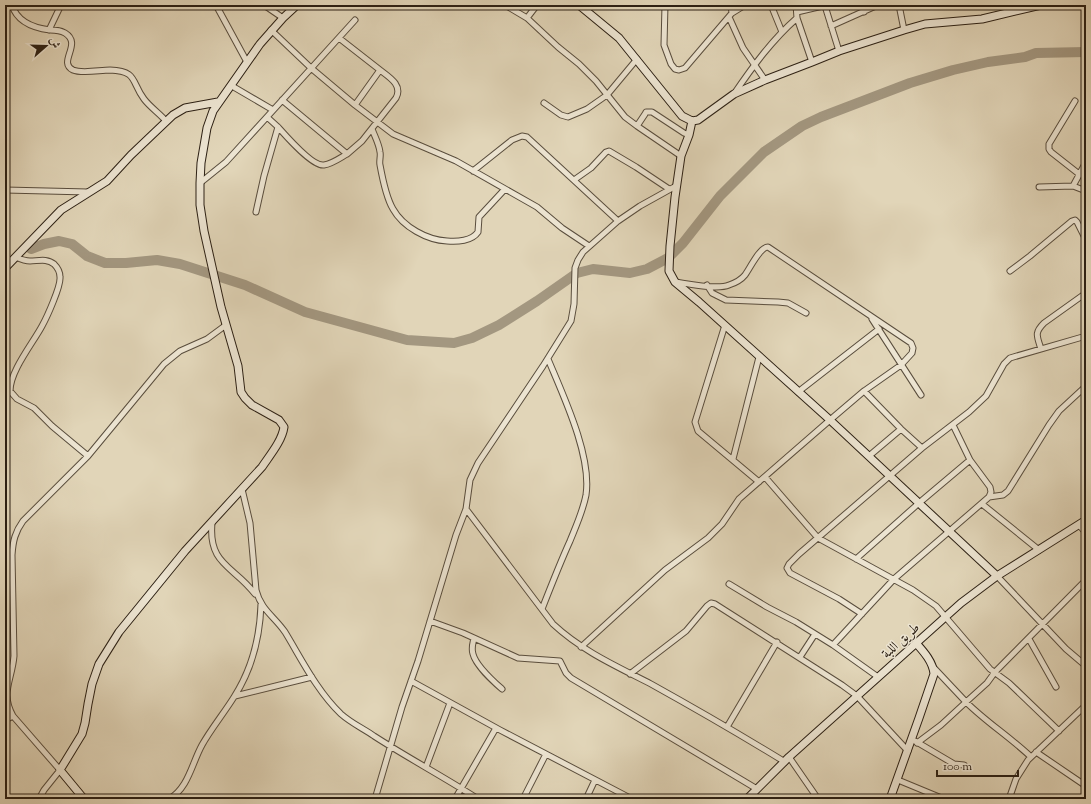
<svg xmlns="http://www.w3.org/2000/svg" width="1091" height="804" viewBox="0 0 1091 804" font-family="'Sorts Mill Goudy',Amiri,serif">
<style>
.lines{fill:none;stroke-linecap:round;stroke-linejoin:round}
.river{stroke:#a39780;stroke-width:10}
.street-casing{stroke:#594d3d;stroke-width:7}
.secondary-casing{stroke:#2c2014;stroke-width:9}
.street{stroke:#ece4d1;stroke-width:5}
.secondary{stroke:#ece4d1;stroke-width:7}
.labels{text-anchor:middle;stroke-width:3;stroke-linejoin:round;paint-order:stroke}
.street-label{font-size:14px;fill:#2c2014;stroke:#ece4d1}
</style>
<rect width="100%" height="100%" fill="#e1d5b8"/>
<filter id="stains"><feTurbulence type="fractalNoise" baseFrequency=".005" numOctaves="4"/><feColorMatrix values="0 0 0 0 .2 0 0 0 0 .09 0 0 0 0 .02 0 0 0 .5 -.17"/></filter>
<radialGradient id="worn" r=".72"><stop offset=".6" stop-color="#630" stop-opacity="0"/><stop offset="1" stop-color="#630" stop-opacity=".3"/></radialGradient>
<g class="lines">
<path class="river" d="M31,249l13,-5 15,-3 13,3 15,12 18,7h21l31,-3 23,4 65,21 60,27 102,28 47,3 18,-5 27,-13 38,-24 40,-28 16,-4 37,4 17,-4 21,-11 15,-15 37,-47 44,-44 38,-26 19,-9 89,-34 43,-13 35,-8 37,-5 11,-4 50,-1"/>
<g class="street-casing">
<path id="street" d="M12,5c5,17 22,23 38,25 6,0 10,0 15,3 18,11 -8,29 8,37 9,4 27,0 37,0 28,1 21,12 34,29 6,8 15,14 22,22
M216,5l31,57
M264,5l19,13
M505,5l22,13 31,29 21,17 17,17 29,36 12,9 44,30
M665,5l-1,40 7,19 4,5 4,1 6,-2 47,-55 13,-8
M731,5l1,8
M771,5l11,27
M796,5l1,13 15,44
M861,5l3,7
M899,5l5,25
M1009,5l3,6
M825,6l14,45
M797,12l30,-7
M729,17l14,31 22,32
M527,18l10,-13
M831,26l47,-21
M49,30l12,-25
M271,30l40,38 44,37 38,29 63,27 81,46 25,21 27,18
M339,38l41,32
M232,86l41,24
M734,94c19,-28 38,-54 63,-76
M282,100l65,54 15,-13 34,-43c7,-13 -7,-21 -16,-28l-25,35
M1075,101l-26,43v5l2,3 28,22
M544,103l17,12 7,2 19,-8 20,-14 30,-36
M637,126l8,-12 1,-2h6l32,21 5,2
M278,127c8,9 35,40 46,38 8,-1 16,-7 23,-11
M372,129c3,8 7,15 8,23 1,4 -1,9 0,13 2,11 7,34 13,44 10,18 34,31 54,32 10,1 25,0 31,-9l1,-15 26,-28
M473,171l39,-31 10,-4 5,1 91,84
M574,180l17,-12 15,-16 3,-1 27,16 33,22
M200,183l26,-21 129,-142
M1073,186l13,-24
M1039,187l34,-1 13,5
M5,190l83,2
M256,212l8,-36 14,-49 -11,-10
M15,257c5,2 10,4 15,4 8,0 17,-3 24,3 3,3 6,8 6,13 1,9 -13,40 -18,49 -9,17 -32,45 -32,65l7,8 17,9 18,18 36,30
M1010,271l20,-15 42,-35 3,-1 2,2 9,18
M707,285l5,8 14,7 52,2 10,1 18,10
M872,319l49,76
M725,325l-30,97 3,9 61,51
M1041,349c-4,-13 -7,-16 3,-26l42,-30
M864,391l37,38 21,19
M798,392l81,-63
M953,425l17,35
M869,456l32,-27
M733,459l26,-102
M765,477l53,61 95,52 23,16 54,63 19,14 50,48
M242,489l8,34 6,67c5,20 18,26 29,42 17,28 32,59 56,82 10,9 23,15 33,22 34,22 70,41 104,63
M989,497l14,-2 5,-4 41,-66 10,-14 27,-25
M982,504l57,46
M466,509l87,115c29,27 63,42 98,60 45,25 90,51 134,78
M212,523c-4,42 22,43 43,71
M1079,525l7,8
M997,576l69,73 20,17
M729,584l38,23 29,15 37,23 45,32
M542,609c9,-23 18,-46 28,-68 6,-15 13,-30 16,-46 6,-39 -23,-100 -38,-136
M862,614l-23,-15 -49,-26 -3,-5 2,-4 10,-10 123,-106 47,-36 17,-16 18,-32 6,-6 76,-22
M430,621l33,12 55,25 42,3 6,12 5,5 186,111
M474,638c-1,5 -3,10 -1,16 3,12 20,27 29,35
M1029,639l27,48
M833,645l61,-66 95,-82 2,-5 -1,-5 -20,-27 -51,43 -63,56
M581,647l84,-77 43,-32 14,-14 17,-25 91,-79 34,-29 37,-26 11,-12 1,-5 -2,-5 -6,-4 -137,-92c-8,0 -18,21 -23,28 -4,5 -10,8 -16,10 -12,5 -40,-1 -53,-3
M800,657l15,-23
M934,668l32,34 21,-19 8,-11 91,-92
M630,674l56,-43 21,-25 4,-3 4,1 127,81 15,11 51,55
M411,681l89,49 132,69
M235,696l77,-19
M5,720l8,-4
M727,727l50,-85
M915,741l39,23 10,1
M917,743l24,-18 25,-23c20,20 44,35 65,55
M1036,752l50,34
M789,757l29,42
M426,767l24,-64
M898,780l46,19
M39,799l5,-9 16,-20 -47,-54c-13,-23 -1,-36 1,-60l-2,-101c1,-14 3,-23 11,-34l65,-65 76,-92 16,-13 27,-12 19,-14
M169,799c19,-10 23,-36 33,-54 9,-16 22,-32 32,-48 18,-28 26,-60 27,-93
M375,799l27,-92 16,-46 38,-126 10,-26 4,-29 8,-17 65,-97 28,-45 3,-17 1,-36 3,-8 5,-8 35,-31 22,-15 36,-20
M455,799l41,-71
M523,799l23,-45
M586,799l9,-19
M1009,799l7,-20 12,-19 58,-55"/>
</g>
<g class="secondary-casing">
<path id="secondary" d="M579,5l40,33 63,78 10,5 6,-1 36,-26 31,-14 47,-18 27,-11 65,-21 21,-6 57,-5 59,-14
M692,121l-3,14 -8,21 -6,41 -5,49 -1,25 6,11 24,20 131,118 167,156
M5,268l56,-58 46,-29 24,-26 42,-40 12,-7 33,-6
M84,799l-24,-29 22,-36 3,-11 3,-19 4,-20 7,-20 20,-32 66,-81 77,-84c8,-12 20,-26 22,-40l-5,-7 -27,-15 -7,-7 -4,-6 -3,-26 -17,-59 -17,-76 -4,-26v-22l1,-20 6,-35 6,-17 47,-67 23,-26 14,-13
M747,799l42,-42 172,-154 36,-27 89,-56
M890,799l29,-81 15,-44c-1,-12 -10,-22 -18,-31"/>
</g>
<use href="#street" class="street"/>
<use href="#secondary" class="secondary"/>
</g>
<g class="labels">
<g class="street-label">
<text transform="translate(900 640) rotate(-42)" y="5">طريق اللبة</text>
</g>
</g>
<rect width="1091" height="804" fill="none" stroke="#e1d5b8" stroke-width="20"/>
<rect x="6" y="6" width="1079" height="792" fill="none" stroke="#2c2014" stroke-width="2"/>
<rect x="10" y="10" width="1071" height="784" fill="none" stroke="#2c2014"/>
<g transform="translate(46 46) rotate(70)" stroke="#ece4d1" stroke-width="3" paint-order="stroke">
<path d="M0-3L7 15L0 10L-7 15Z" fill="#2c2014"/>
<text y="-6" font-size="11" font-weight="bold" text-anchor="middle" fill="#2c2014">ش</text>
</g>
<path d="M937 770v6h81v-6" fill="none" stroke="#2c2014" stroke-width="2"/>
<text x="943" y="770" font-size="12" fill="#2c2014" stroke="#ece4d1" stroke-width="3" paint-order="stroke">100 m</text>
<rect width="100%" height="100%" filter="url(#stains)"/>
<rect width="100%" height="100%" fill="url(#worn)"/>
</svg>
